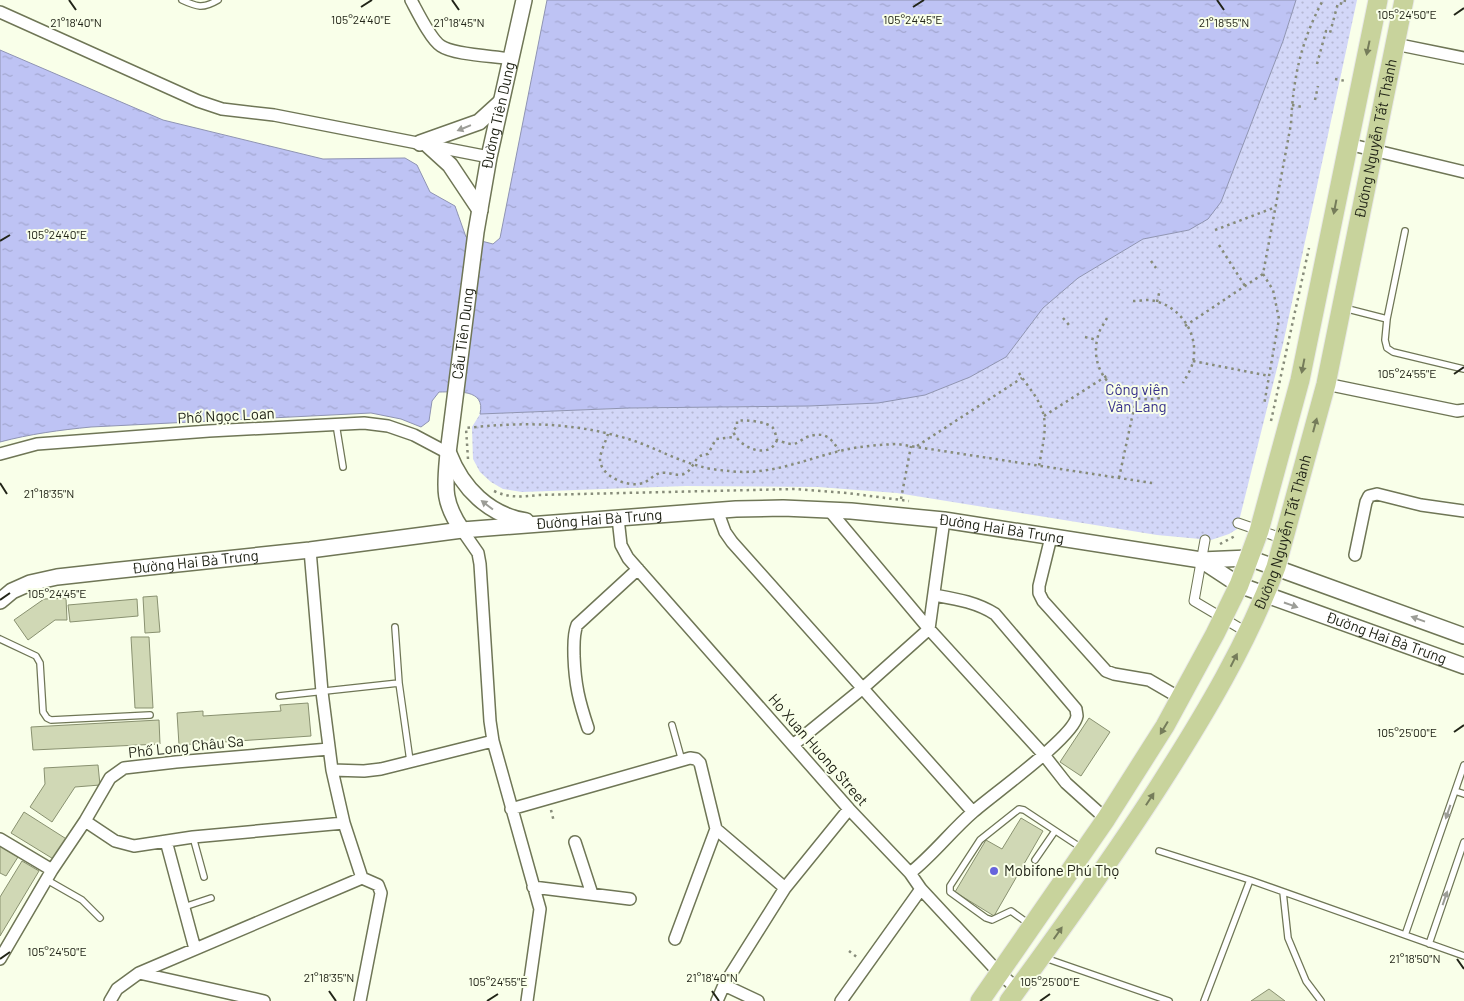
<svg xmlns="http://www.w3.org/2000/svg" width="1464" height="1001" viewBox="0 0 1464 1001" font-family="Barlow,sans-serif">
<style>
.grass{fill:url(#grass-dots)}
.water{fill:url(#water-ripples);stroke:#8f94b2}
.building{fill:#d0d8b5;stroke:#899170}
.lines{fill:none;stroke-linecap:round;stroke-linejoin:round}
.service-casing{stroke:#6f7656;stroke-width:8}
.pedestrian-casing{stroke:#6f7656;stroke-width:11}
.minor-casing{stroke:#6f7656;stroke-width:14}
.tertiary-casing{stroke:#6f7656;stroke-width:18}
.primary-casing{stroke:#e9e9e8;stroke-width:21}
.path{stroke:#878c7a;stroke-width:2.5;stroke-dasharray:2.5 4;stroke-linecap:butt}
.service{stroke:#fff;stroke-width:5.5}
.pedestrian{stroke:#fff;stroke-width:9}
.minor{stroke:#fff;stroke-width:11}
.tertiary{stroke:#fff;stroke-width:15}
.primary{stroke:#c8d39c;stroke-width:19}
.oneway{fill:#757c5a}
.oneway2{fill:#9c9d97}
.ticks{fill:none;stroke:#222518;stroke-width:2}
.poi-dot{fill:#6764dd;stroke:#f9ffe9;stroke-width:2}
.labels{text-anchor:middle;stroke-width:4;stroke-linejoin:round;paint-order:stroke}
.street-label{font-size:15px;fill:#222518;stroke:#f9ffe9}
.park-label{font-size:15px;fill:#37318b;stroke:#f9ffe9}
.poi-label{font-size:15px;fill:#222518;stroke:#f9ffe9;text-anchor:start}
.ticks-label{font-size:12px;text-anchor:middle;fill:#222518;stroke:#f9ffe9;stroke-width:4;stroke-linejoin:round;paint-order:stroke}
</style>
<defs>
<pattern id="grass-dots" width="8" height="8" patternUnits="userSpaceOnUse" patternTransform="scale(1.25)"><rect width="8" height="8" fill="#d3d7f8"/><path d="M2 2h.1M6 6h.1" fill="none" stroke="#b5b8d4" stroke-width="1.8" stroke-linecap="round"/></pattern>
<pattern id="water-ripples" width="26" height="14" patternUnits="userSpaceOnUse" patternTransform="scale(1.25)"><rect width="26" height="14" fill="#bec3f4"/><path d="M2 4q2-2 4 0t4 0M15 11q2-2 4 0t4 0" fill="none" stroke="#a3a7d0"/></pattern>
</defs>
<rect width="100%" height="100%" fill="#f9ffe9"/>
<path class="grass" d="M1296,0h61l-74,344 -46,185 -8,5 -18,6 -54,-5 -260,-42 -79,-6 -132,-1 -164,6 -19,-3 -12,-7 -11,-10 -7,-13 -1,-32 8,-13 149,-6 180,-2 116,-11 45,-18 36,-20 37,-49 35,-30 65,-39 46,-9 32,-28 62,-161z"/>
<path class="water" d="M547,0h749l-13,41 -62,161 -13,17 -19,11 -46,9 -65,39 -35,30 -37,49 -36,20 -45,18 -47,8 -69,3 -180,2 -149,6c6,-26 -24,-22 -41,-22l-7,9 -3,20 -8,6 -20,-8 -30,-6 -280,14c-31,3 -61,7 -91,15v-392l163,70 160,39 82,-1 12,7 13,27 25,14 11,31 27,7 7,-6z"/>
<path class="building" d="M157,596l3,36 -15,1 -2,-36z
M66,598l1,22h-12l-27,20 -14,-20 30,-21z
M137,599l1,17 -68,6 -2,-17z
M131,637h18l4,71h-18z
M308,703l3,33 -132,9 -2,-32 26,-2v5l78,-5 -1,-6z
M1089,718l21,14 -29,44 -21,-14z
M159,720l1,24 -127,6 -2,-23z
M98,765l2,20 -25,2 -23,35 -22,-15 15,-23 -1,-16z
M24,812l44,28 -13,20 -44,-27z
M1021,818l22,13 -49,85 -39,-24 31,-52 16,9z
M0,846l18,11 -12,19 -6,-3z
M22,861l17,10 -39,65v-39z
M1269,989l16,12h-34z"/>
<g class="lines">
<g class="service-casing">
<path id="service" d="M182,0c15,7 21,9 36,0
M1405,231l-18,88 -2,21 2,8 6,4 71,17
M1344,308l43,11
M336,424l7,43
M0,639l36,17 4,7 3,49 4,6 4,2 99,-5
M399,683l11,78
M279,696l120,-13 -4,-56
M672,725l10,36
M1455,791l9,3
M193,837l11,40
M1159,851l91,29 214,76
M1035,860l20,-29
M47,880l35,20 18,18
M1283,892l5,46 18,43 15,20
M184,907l27,-9
M1029,924l-18,-13 -19,9 -6,-2 -36,-26v-6l30,-46 39,-31 5,1 59,39
M1405,935l59,-170
M1429,944l35,-102
M1045,958l124,43
M1204,1001l46,-121"/>
</g>
<g class="pedestrian-casing">
<path id="pedestrian" d="M1238,523l46,16
M1205,540l-11,61 54,32"/>
</g>
<g class="minor-casing">
<path id="minor" d="M411,0c6,11 20,40 30,46 13,9 54,10 70,13
M0,12l198,89 24,8 52,6 215,42
M1395,44l69,14
M1348,144l116,28
M1326,384l131,27 7,-1
M0,454l37,-10 172,-13 155,-8 24,3 26,9 34,18
M717,510l8,22 7,10 241,270
M829,510l100,119 115,126 22,28 40,36
M618,518l3,27 7,13 221,251 61,64 11,16 79,85 18,15
M462,530l16,23 2,11 10,157 3,20 47,168 -13,92
M1051,537l-12,49v7l4,8 63,70 8,3 35,6 31,18
M310,550l12,142 10,78 12,53 18,55 16,7 3,8 -21,108
M1355,555l11,-53 3,-6 8,-2 44,11 43,6
M588,728c-9,-27 -13,-43 -14,-72 0,-11 -1,-21 3,-31l61,-56
M793,745l70,-57 66,-59 15,-109
M332,770l32,1 17,-2 112,-28
M511,809l179,-51 6,1 4,4 16,66 69,59
M85,821l30,20 19,5 59,-9 151,-14
M0,839l52,31
M166,841l29,108
M575,842l17,52
M910,873c23,-18 41,-42 63,-61 19,-17 101,-75 104,-96 0,-1 -1,-6 -1,-7l-81,-95c-19,-12 -39,-15 -61,-19
M533,887l97,12
M675,939l41,-110
M0,959l52,-89 33,-49 25,-43 14,-10 52,-6 153,-13
M139,973l223,-95
M724,985l34,16
M110,1001l7,-12 22,-16 125,28
M717,1001l7,-16 61,-97 64,-79
M841,1001l80,-112"/>
</g>
<g class="tertiary-casing">
<g id="tertiary">
<path d="M420,143l59,-21 22,-20"/>
<path d="M428,145l22,20 30,45"/>
<path d="M449,454c13,34 40,61 77,67"/>
<path id="s1" d="M462,530c-20,-29 -17,-43 -14,-77l28,-221 13,-75 35,-157"/>
<path id="s2" d="M1201,560l38,25 225,81"/>
<path id="s3" d="M0,601l12,-10 18,-8 27,-6 54,-6 199,-21 152,-20 274,-21 47,-1 68,3 93,9 257,40 48,-2 215,78"/>
</g>
</g>
<g class="primary-casing">
<g id="primary">
<path d="M980,1001l126,-182 59,-93 50,-92 24,-49 20,-54 41,-151 78,-380"/>
<path id="s4" d="M1009,1001c52,-71 104,-143 152,-218 44,-69 86,-139 115,-216l50,-183 78,-384"/>
</g>
</g>
<path class="path" d="M1317,64l9,-33 4,2 8,-30 6,1 1,-4
M1335,79l11,2
M1315,100l3,-14
M1292,105l10,2
M1215,230l61,-23
M1219,245l26,41
M1151,261l5,7
M1263,274l10,16 6,29 -15,86
M1133,301c5,0 11,-1 16,-1 27,3 47,28 45,54 0,11 -6,20 -11,29
M1157,302l3,-13
M1063,318l6,7
M1107,318c-3,6 -8,12 -9,18 -11,39 24,70 62,62
M1185,326l78,-52 28,-150c2,-46 10,-83 32,-124
M1085,337l12,3
M1193,361l76,15
M1019,373c7,11 17,22 22,34 8,18 1,40 -2,59
M1044,416l64,-41
M1271,421l38,-173
M608,434c-2,7 -8,18 -8,26 1,17 29,28 43,23 6,-2 10,-8 17,-10 9,-2 17,5 26,0 10,-7 7,-18 22,-19l8,-15 19,-2
M777,440c-8,21 -39,7 -44,-9l4,-5v-5c7,-2 32,1 36,7 2,3 3,8 4,12 4,1 10,4 15,4 6,0 10,-5 15,-7 17,-6 24,0 32,14
M917,446l105,-68
M468,459l-2,-31c56,-6 104,-6 159,10 25,7 48,21 74,28 9,3 20,4 30,5 40,5 74,-11 111,-20 19,-5 38,-6 57,-7l255,39
M1119,478l17,-79
M494,491c15,7 28,6 44,4l257,-6 52,4 62,8
M901,499l10,-53
M1220,544l17,-9
M551,810l3,12
M849,951l9,7"/>
<use href="#service" class="service"/>
<use href="#pedestrian" class="pedestrian"/>
<use href="#minor" class="minor"/>
<use href="#tertiary" class="tertiary"/>
<use href="#primary" class="primary"/>
</g>
<defs><path id="oneway-solid" d="M-6-.8H1V-3.2L6.5 0L1 3.2V.8H-6Z" transform="scale(1.25)"/></defs>
<g class="oneway">
<use href="#oneway-solid" transform="translate(1368 48) rotate(102)"/>
<use href="#oneway-solid" transform="translate(1335 207) rotate(101)"/>
<use href="#oneway-solid" transform="translate(1303 366) rotate(101)"/>
<use href="#oneway-solid" transform="translate(1315 425) rotate(-75)"/>
<use href="#oneway-solid" transform="translate(1234 660) rotate(-63)"/>
<use href="#oneway-solid" transform="translate(1164 728) rotate(121)"/>
<use href="#oneway-solid" transform="translate(1150 799) rotate(-57)"/>
<use href="#oneway-solid" transform="translate(1058 933) rotate(-55)"/>
</g>
<g class="oneway2">
<use href="#oneway-solid" transform="translate(464 128) rotate(158)"/>
<use href="#oneway-solid" transform="translate(487 505) rotate(-143)"/>
<use href="#oneway-solid" transform="translate(1291 605) rotate(19)"/>
<use href="#oneway-solid" transform="translate(1418 619) rotate(-160)"/>
<use href="#oneway-solid" transform="translate(1448 812) rotate(109)"/>
<use href="#oneway-solid" transform="translate(1445 898) rotate(-71)"/>
</g>
<path class="ticks" d="M69,0l7,10M452,0l7,10M1217,0l7,10M361,7l11,-7M913,7l11,-7M1454,15l10,-7M0,241l10,-6M1454,374l10,-7M0,483l7,11M0,600l10,-7M1454,732l10,-7M0,959l10,-7M1457,959l7,10M329,991l7,10M712,991l7,10M487,1001l11,-7M1040,1001l10,-7"/>
<circle class="poi-dot" cx="994" cy="871" r="5"/>
<g class="labels">
<g class="street-label">
<text dy="5" stroke="none"><textPath href="#s1" startOffset="422">Đường Tiên Dung</textPath></text>
<text dy="5" stroke="none"><textPath href="#s4" startOffset="951">Đường Nguyễn Tất Thành</textPath></text>
<text dy="5" stroke="none"><textPath href="#s1" startOffset="201">Cầu Tiên Dung</textPath></text>
<text transform="translate(226 416) rotate(-3)" y="5">Phố Ngọc Loan</text>
<text dy="5" stroke="none"><textPath href="#s3" startOffset="608">Đường Hai Bà Trưng</textPath></text>
<text dy="5" stroke="none"><textPath href="#s3" startOffset="1012">Đường Hai Bà Trưng</textPath></text>
<text dy="5" stroke="none"><textPath href="#s4" startOffset="546">Đường Nguyễn Tất Thành</textPath></text>
<text dy="5" stroke="none"><textPath href="#s3" startOffset="202">Đường Hai Bà Trưng</textPath></text>
<text dy="5" stroke="none"><textPath href="#s2" startOffset="202">Đường Hai Bà Trưng</textPath></text>
<text transform="translate(186 747) rotate(-6)" y="5">Phố Long Châu Sa</text>
<text transform="translate(818 750) rotate(49)" y="5">Ho Xuan Huong Street</text>
</g>
<g class="park-label">
<text x="1137" y="395">Công viên<tspan x="1137" dy="17">Văn Lang</tspan></text>
</g>
<g class="poi-label">
<text x="1004" y="876">Mobifone Phú Thọ</text>
</g>
</g>
<g class="ticks-label">
<text x="1407" y="19">105°24'50"E</text>
<text x="361" y="24">105°24'40"E</text>
<text x="913" y="24">105°24'45"E</text>
<text x="1224" y="27">21°18'55"N</text>
<text x="76" y="27">21°18'40"N</text>
<text x="459" y="27">21°18'45"N</text>
<text x="57" y="239">105°24'40"E</text>
<text x="1407" y="378">105°24'55"E</text>
<text x="49" y="498">21°18'35"N</text>
<text x="57" y="598">105°24'45"E</text>
<text x="1407" y="737">105°25'00"E</text>
<text x="57" y="956">105°24'50"E</text>
<text x="1415" y="963">21°18'50"N</text>
<text x="329" y="982">21°18'35"N</text>
<text x="712" y="982">21°18'40"N</text>
<text x="498" y="986">105°24'55"E</text>
<text x="1050" y="986">105°25'00"E</text>
</g>
</svg>
